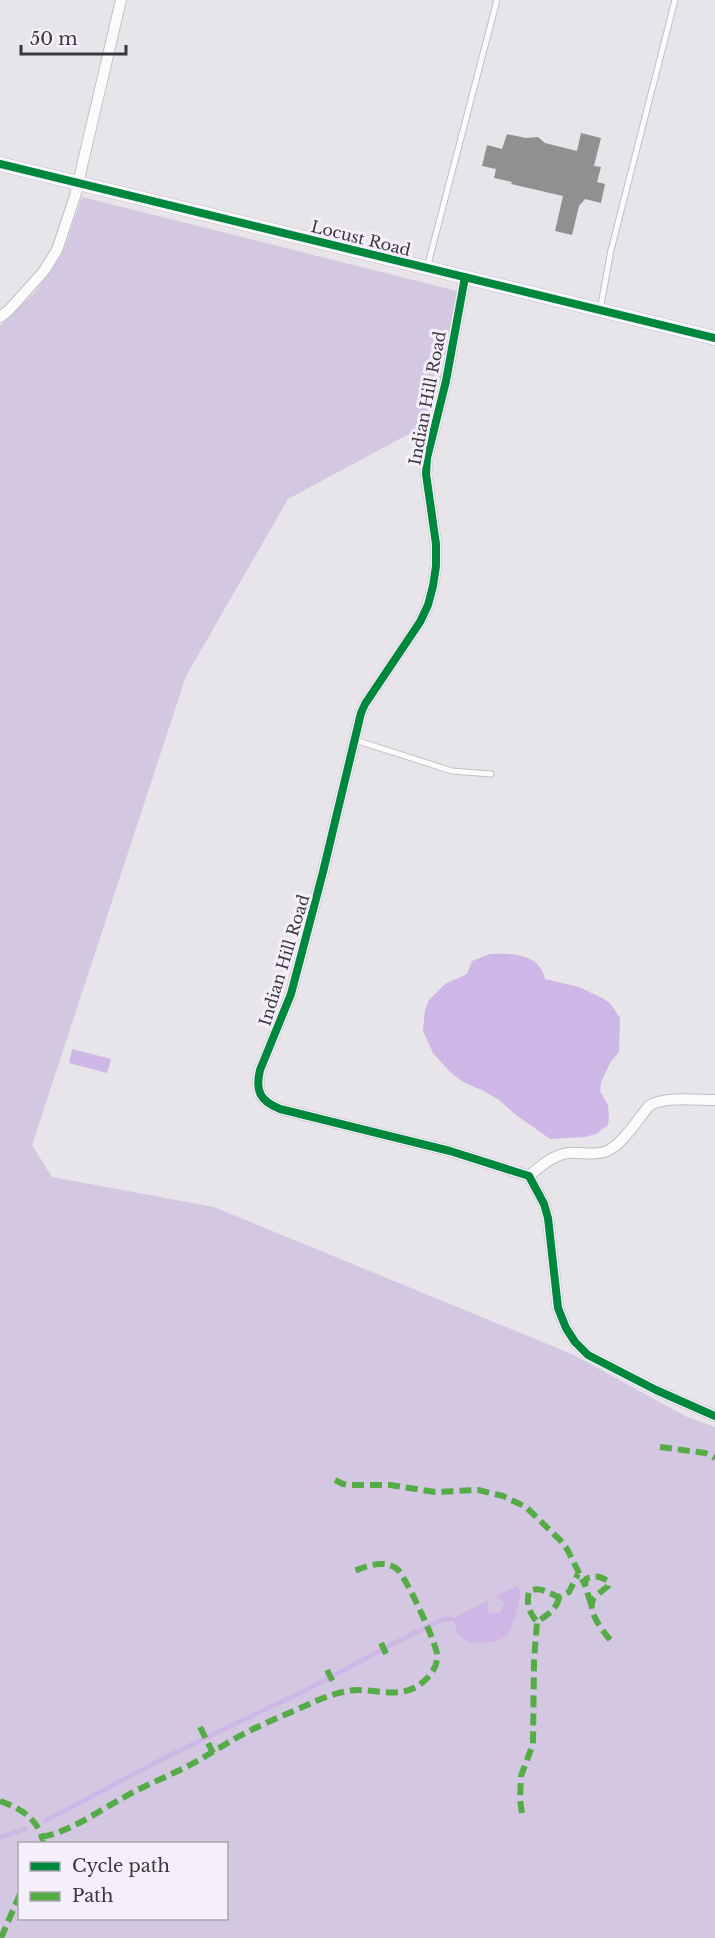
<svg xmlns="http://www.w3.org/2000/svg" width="715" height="1938" viewBox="0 0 715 1938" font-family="'Libre Baskerville',serif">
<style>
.green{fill:#d4c7e2;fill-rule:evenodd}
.water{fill:#ceb7e6}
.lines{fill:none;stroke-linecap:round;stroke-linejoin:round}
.stream{stroke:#ceb7e6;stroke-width:4.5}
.building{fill:#909091}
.service-casing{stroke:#c2bfc4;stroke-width:7}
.minor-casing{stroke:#c2bfc4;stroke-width:12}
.tertiary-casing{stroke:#c2bfc4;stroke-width:15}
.service{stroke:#fbfbfc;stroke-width:5}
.minor{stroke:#fbfbfc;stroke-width:10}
.tertiary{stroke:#fbfbfc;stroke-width:14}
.quiet{stroke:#55ac46;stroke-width:6;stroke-dasharray:12 6;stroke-linecap:butt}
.cycleway-casing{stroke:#f4effa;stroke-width:11}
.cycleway{stroke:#00873e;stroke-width:8}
.labels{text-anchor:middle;stroke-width:6;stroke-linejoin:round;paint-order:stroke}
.street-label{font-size:16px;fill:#3a383c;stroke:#f4effa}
</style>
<rect width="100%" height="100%" fill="#e7e4ea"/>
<path class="green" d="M82,197l375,94 -24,130 -145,78 -102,177 -154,469 20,32 162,30 360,148 113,62 28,10v511h-715v-1612l35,-34 29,-43zM20,1844h206v74h-206z"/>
<path class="water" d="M490,954c21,-1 50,-1 55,25l34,8 23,11 8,5 10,15 -1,34 -8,9 -10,21 -1,9 8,14 1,13 -1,7 -12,9 -11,3 -35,2 -34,-24 -17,-15 -15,-9 -21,-9 -13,-10 -17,-19 -10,-22 2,-21 4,-10 16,-16 22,-10 5,-13z
M72,1049l39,10 -4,14 -38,-10z
M516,1586l5,5c-3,15 -6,33 -15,46 -12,7 -35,9 -46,-1 -5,-5 -4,-12 -8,-17l37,-19 -2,8 2,5h11l4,-9 -7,-8z"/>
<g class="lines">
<path class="stream" d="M45,1821l125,-66 134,-64 110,-58 30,-14h8
M0,1837l25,-8"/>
</g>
<path class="building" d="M581,133l20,5 -7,28 7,1 -4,15 8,2 -4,19 -16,-4 -6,7 -7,29 -17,-4 8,-35 -52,-12 1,-2 -18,-4 2,-9 -14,-3 5,-21 15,4 5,-15 19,4 12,-1 7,6 32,8z"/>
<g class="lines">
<g class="service-casing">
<path id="service" d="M427,268l70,-268
M600,310l11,-60 64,-250
M355,740l97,31 39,3"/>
</g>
<g class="minor-casing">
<path id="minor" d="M465,277l-19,104 -19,77 -1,16 10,70v22l-3,20 -5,19 -8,17 -55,82 -4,9 -38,159 -32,122 -31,76c-5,21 0,31 20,39l170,42 79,25 15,28 4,14 10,90 8,20 9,14 13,13 68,35 59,26
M0,317l9,-7 35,-39 13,-21 18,-54 46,-196
M529,1176c12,-10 25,-22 41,-23 12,-1 25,3 37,-2 15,-6 31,-32 42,-45 15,-10 48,-6 66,-6"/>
</g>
<g class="tertiary-casing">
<path id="tertiary" d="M0,164l715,174"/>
</g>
<use href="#service" class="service"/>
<use href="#minor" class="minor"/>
<use href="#tertiary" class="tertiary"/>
<path class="quiet" d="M660,1447l45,6 10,5
M335,1480l8,4 6,1h41l45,7 43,-2 25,6 23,11 34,33 7,9 18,36
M559,1597c-1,11 -13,19 -22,25 -8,-10 -11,-18 -8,-31 11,-5 19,2 30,6l10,-5 9,-18
M591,1604l-6,-19 1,-6c8,-4 14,-3 22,2v5c-4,4 -11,8 -14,12 -9,12 10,34 17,43
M381,1643l7,15
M327,1670l6,12
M200,1727l13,26
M0,1801c20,7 39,18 43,41
M522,1813l-2,-13 1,-24 12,-32 1,-83 3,-39
M42,1837c29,-6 55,-25 81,-39 20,-12 41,-20 61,-30 22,-11 42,-25 63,-36 22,-11 45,-20 67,-30 13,-6 28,-11 43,-12 22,0 47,9 66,-8 8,-7 15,-16 14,-27 0,-11 -32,-80 -40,-86 -13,-10 -30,-3 -43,2
M1,1938l19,-44"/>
<g class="cycleway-casing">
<path id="cycleway" d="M0,164l715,174
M465,277l-19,104 -19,77 -1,16 10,70v22l-3,20 -5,19 -8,17 -55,82 -4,9 -38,159 -32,122 -31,76c-5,21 0,31 20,39l170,42 79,25 15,28 4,14 10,90 8,20 9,14 13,13 68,35 59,26"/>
</g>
<use href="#cycleway" class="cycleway"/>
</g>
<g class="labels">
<g class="street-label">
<text transform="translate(361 238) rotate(14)" y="6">Locust Road</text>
<text transform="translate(427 398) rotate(-79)" y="6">Indian Hill Road</text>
<text transform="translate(284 960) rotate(-73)" y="6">Indian Hill Road</text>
</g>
</g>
<rect x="18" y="1842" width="210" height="78" fill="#f4effa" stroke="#aaa6ae" stroke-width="1.5"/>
<rect x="30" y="1862" width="30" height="9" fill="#00873e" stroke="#aaa6ae" stroke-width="1.5"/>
<text x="72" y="1872" font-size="18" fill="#3a383c">Cycle path</text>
<rect x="30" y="1892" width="30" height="9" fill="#55ac46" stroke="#aaa6ae" stroke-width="1.5"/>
<text x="72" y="1902" font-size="18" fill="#3a383c">Path</text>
<path d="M21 45v9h105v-9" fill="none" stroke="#3a383c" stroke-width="3"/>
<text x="30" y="45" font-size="18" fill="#3a383c" stroke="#f4effa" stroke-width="4.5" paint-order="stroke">50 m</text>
</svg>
